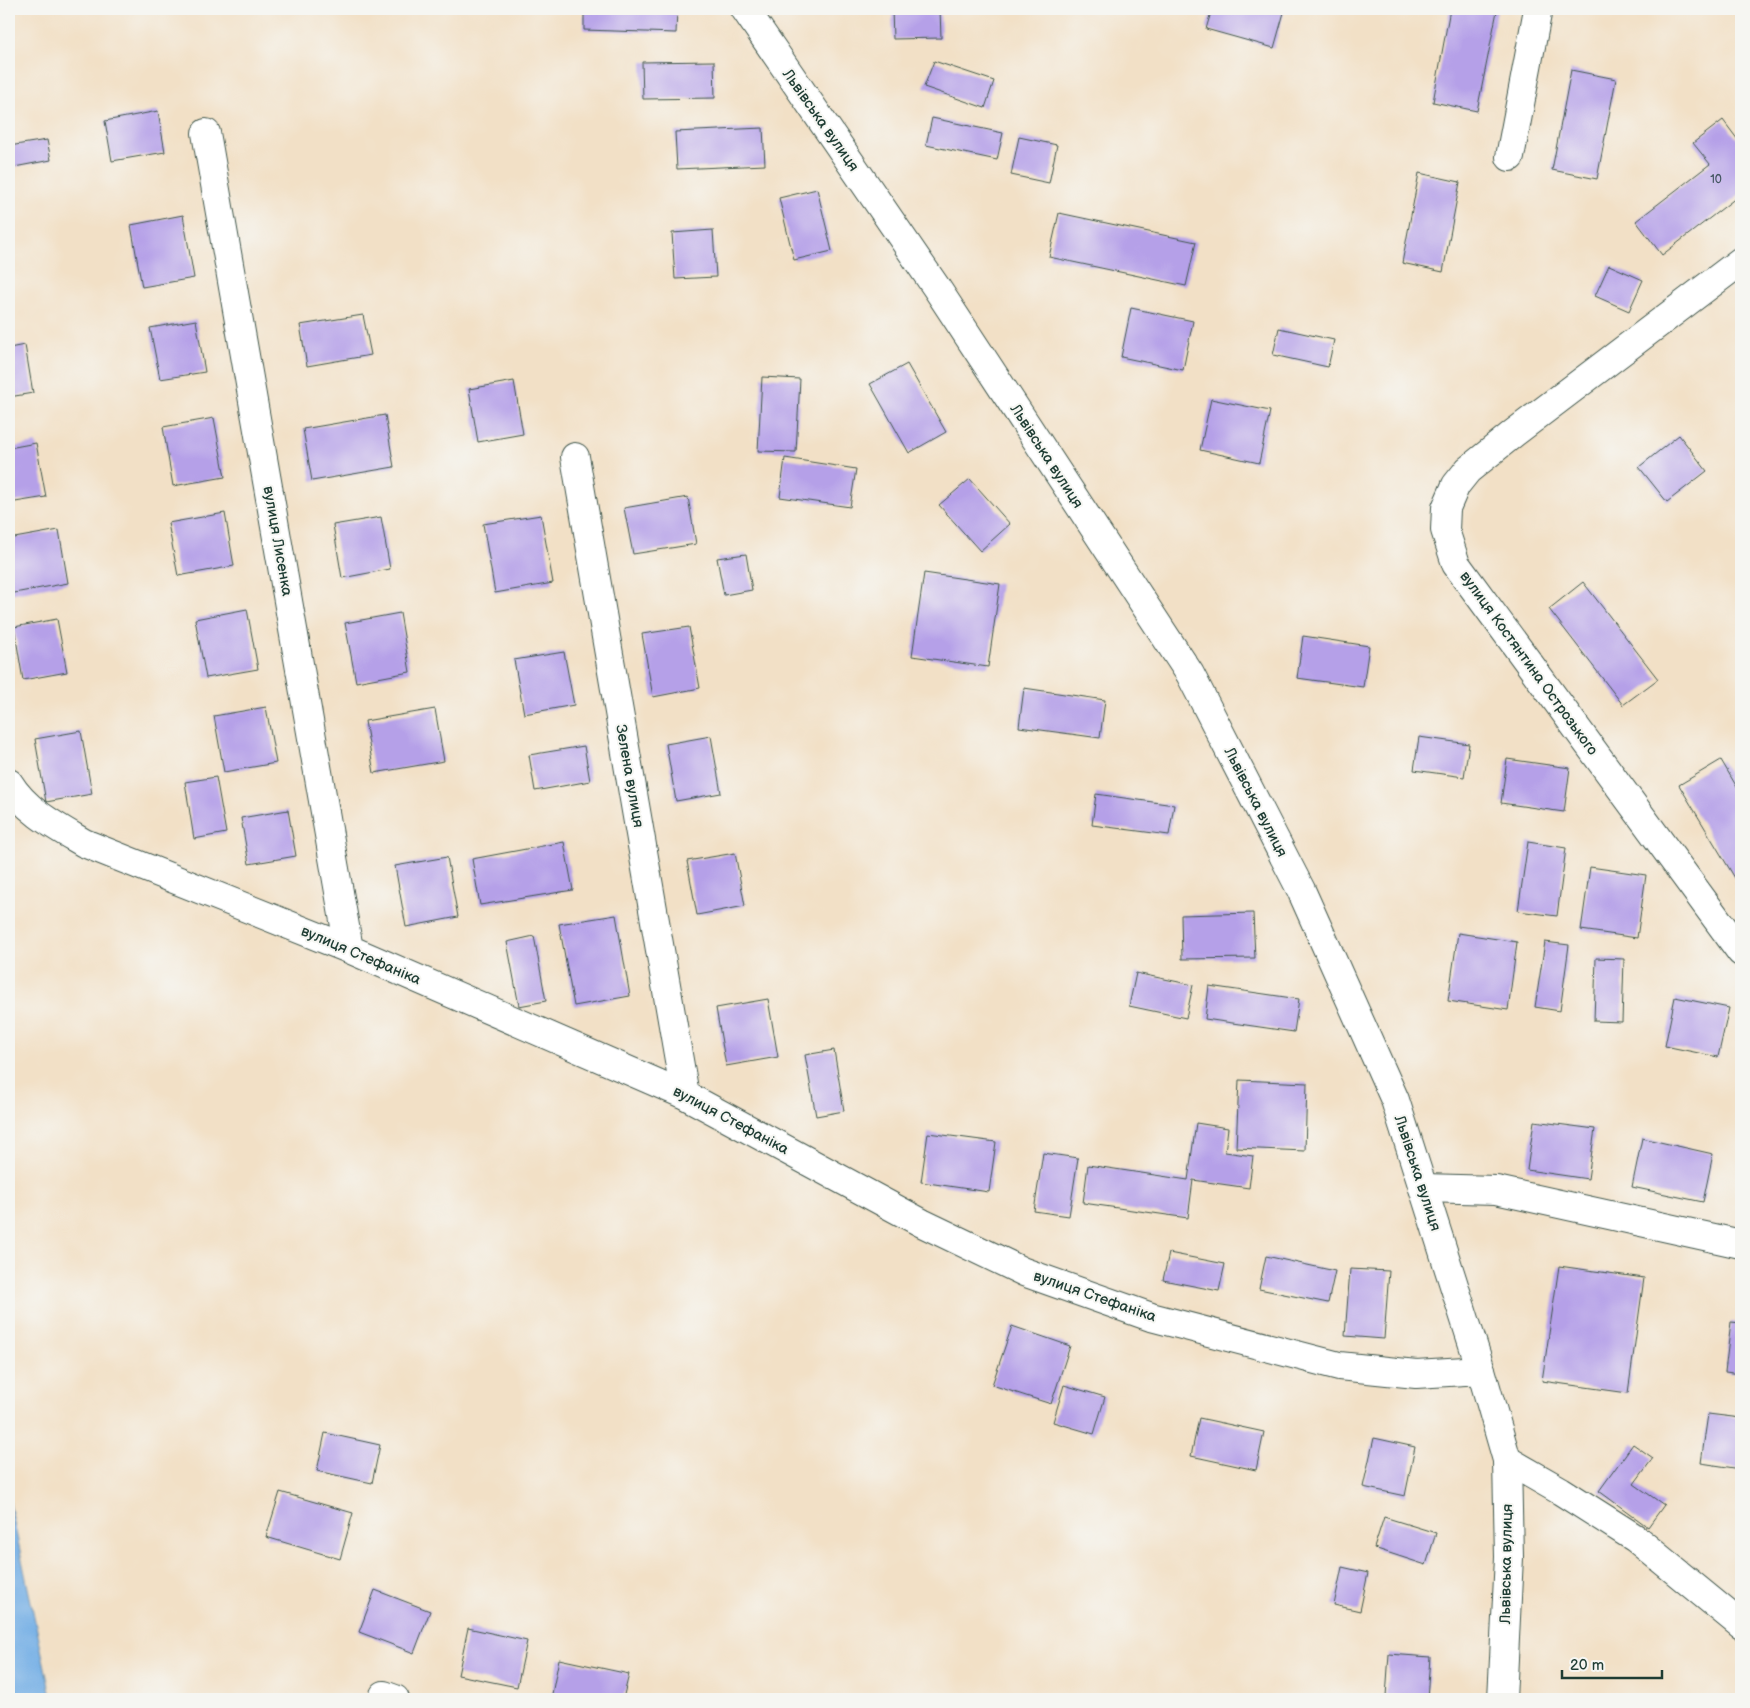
<svg xmlns="http://www.w3.org/2000/svg" width="1750" height="1708" viewBox="0 0 1750 1708" font-family="'Balsamiq Sans',sans-serif">
<style>
.water{fill:#74afe5;stroke:#4a768c}
.building{fill:#b5a0e8}
.lines{fill:none;stroke-linecap:round;stroke-linejoin:round}
.minor-casing{stroke:#3f554a;stroke-width:30}
.tertiary-casing{stroke:#3f554a;stroke-width:30}
.minor{stroke:#fff;stroke-width:28}
.tertiary{stroke:#fff;stroke-width:28}
.labels{text-anchor:middle;stroke-width:4;stroke-linejoin:round;paint-order:stroke}
.number-label{font-size:12px;fill:#445661}
.street-label{font-size:15px;fill:#1f3d34;stroke:#f6f6f2}
</style>
<rect width="100%" height="100%" fill="#f6f6f2"/>
<filter id="ink" filterUnits="userSpaceOnUse"><feTurbulence type="fractalNoise" baseFrequency=".02" numOctaves="2"/><feDisplacementMap in="SourceGraphic" scale="10" xChannelSelector="R" yChannelSelector="G"/><feConvolveMatrix kernelMatrix="1 2 1 2 8 2 1 2 1" color-interpolation-filters="sRGB"/></filter>
<filter id="wash" filterUnits="userSpaceOnUse"><feTurbulence type="fractalNoise" baseFrequency=".0096" numOctaves="4" result="noise"/><feDisplacementMap in="SourceGraphic" scale="20" xChannelSelector="R" yChannelSelector="G"/><feGaussianBlur stdDeviation="1.12" result="paint"/><feColorMatrix in="noise" values="0 0 0 0 0 0 0 0 0 0 0 0 0 0 0 0 0 1.4 0 .05"/><feComposite in="paint" operator="in"/></filter>
<g filter="url(#wash)">
<rect width="100%" height="100%" fill="#f2e0c6"/>
<path class="water" d="M9,1499l41,192 2,8h-43z"/>
<g id="blocks">
<path class="building" d="M584,9h93l-1,24 -92,-3z
M892,9h48l1,29 -48,1z
M1212,9h73l-11,39 -68,-19z
M1450,9h37l10,2 -20,100 -44,-9z
M714,61l1,37 -72,1 -1,-37z
M934,61l60,20 -9,27 -61,-21z
M1571,70l45,9 -19,100 -45,-9z
M158,111l7,41 -53,9 -7,-40z
M932,118l71,15 -6,27 -71,-15z
M1723,120l18,24v50l-79,61 -26,-34 74,-57 -17,-21z
M763,128l2,37 -88,4 -2,-37z
M1019,137l38,8 -8,38 -38,-8z
M47,140l4,20 -42,8v-22z
M1419,173l41,9 -17,90 -41,-9z
M817,189l15,62 -38,9 -15,-62z
M1059,213l137,29 -10,44 -137,-29z
M183,215l11,63 -52,9 -11,-62z
M713,230l3,47 -41,2 -3,-46z
M1609,265l34,15 -14,31 -34,-15z
M1131,308l62,13 -10,49 -62,-13z
M363,315l8,40 -64,11 -7,-41z
M196,320l9,52 -45,7 -10,-51z
M1279,328l55,12 -6,27 -55,-12z
M25,345l8,48 -24,4v-49z
M907,364l39,68 -37,21 -39,-69z
M762,377l38,2 -4,73 -38,-1z
M514,381l9,53 -45,8 -9,-53z
M1211,399l59,12 -11,52 -59,-13z
M385,415l9,52 -82,14 -9,-52z
M214,418l11,59 -52,9 -10,-59z
M1679,435l28,36 -40,31 -28,-35z
M36,443l10,54 -37,6v-55z
M785,458l71,11 -6,38 -70,-10z
M970,479l40,45 -30,27 -41,-46z
M688,497l8,47 -63,10 -9,-46z
M225,513l9,53 -56,10 -10,-53z
M541,515l12,68 -58,10 -12,-69z
M381,517l9,52 -48,9 -9,-53z
M59,530l9,53 -59,11v-55z
M746,554l6,36 -28,5 -7,-37z
M924,573l76,11 -12,83 -76,-11z
M1583,582l75,97 -35,26 -74,-96z
M247,609l11,60 -52,9 -11,-59z
M400,613l10,59 -54,10 -11,-59z
M57,619l10,53 -44,8 -9,-53z
M689,627l11,61 -47,9 -11,-63z
M1303,636l66,10 -6,41 -66,-9z
M564,652l10,53 -50,9 -10,-54z
M1024,688l81,12 -5,38 -81,-11z
M266,707l10,56 -52,9 -10,-56z
M435,709l9,52 -70,12 -9,-52z
M81,731l11,63 -46,8 -11,-63z
M711,736l10,57 -45,8 -10,-57z
M1419,737l50,7 -5,33 -50,-7z
M584,746l6,35 -55,10 -6,-36z
M1507,759l63,9 -6,44 -63,-9z
M1721,760l20,34v94l-62,-103z
M216,777l10,56 -32,6 -9,-57z
M1096,794l78,11 -5,30 -77,-10z
M288,810l8,46 -47,8 -8,-46z
M564,842l9,48 -93,15 -8,-46z
M1528,842l38,6 -9,68 -39,-5z
M735,853l10,53 -48,9 -10,-54z
M447,857l11,60 -52,10 -11,-61z
M1590,867l56,8 -9,63 -56,-8z
M1253,913l2,45 -73,1 -1,-44z
M616,915l14,81 -56,10 -15,-82z
M1458,933l59,9 -9,68 -60,-9z
M534,936l12,65 -27,5 -12,-64z
M1545,942l24,3 -9,66 -25,-4z
M1596,958l28,1 -2,63 -28,-1z
M1136,973l57,12 -7,33 -57,-12z
M1209,986l90,13 -5,33 -89,-13z
M1675,997l54,11 -11,49 -53,-11z
M768,999l10,58 -52,9 -10,-58z
M834,1050l10,61 -28,5 -11,-61z
M1239,1080l68,3 -2,68 -69,-3z
M1534,1121l61,8 -7,50 -61,-9z
M1196,1123l32,5 -3,24 28,4 -4,32 -56,-8 -5,38 -105,-15 5,-38 100,15z
M928,1133l68,9 -7,50 -68,-10z
M1642,1138l71,16 -10,48 -71,-15z
M1043,1153l35,5 -9,58 -35,-5z
M1169,1253l56,11 -6,27 -56,-11z
M1266,1256l69,15 -7,32 -69,-14z
M1559,1266l85,12 -16,115 -86,-12z
M1350,1269l39,2 -5,68 -39,-3z
M1731,1322l10,1v51l-16,-2z
M1012,1326l58,20 -19,58 -59,-19z
M1064,1385l41,12 -11,37 -41,-12z
M1708,1414l33,4v51l-40,-6z
M1199,1418l65,14 -8,38 -65,-14z
M325,1433l55,12 -8,38 -55,-12z
M1374,1438l41,9 -10,49 -42,-9z
M1633,1444l20,14 -19,26 30,21 -16,22 -49,-36z
M280,1492l73,21 -13,46 -74,-22z
M1384,1517l52,16 -10,32 -52,-17z
M1342,1567l26,6 -8,38 -26,-6z
M375,1590l55,21 -16,42 -55,-21z
M468,1628l59,13 -10,46 -59,-12z
M1389,1654l41,3 -3,42 -41,-3z
M559,1659l70,15 -6,25h-72z"/>
</g>
</g>
<g filter="url(#ink)">
<use href="#blocks" fill-opacity="0" stroke="#3f554a" stroke-width="1"/>
<g class="lines">
<g class="minor-casing">
<path id="minor" d="M206,133l143,816
M1510,157l28,-148
M1741,261l-227,172 -46,37 -12,15 -10,23 -1,22 11,34 285,388
M575,457l110,638
M9,783c17,28 48,44 75,60l265,106 336,146 237,128 102,49 127,45 188,49 77,8 65,-4
M1423,1188l73,2 245,54
M1507,1460l54,31 74,47 106,87
M384,1695l11,4"/>
</g>
<g class="tertiary-casing">
<path id="tertiary" d="M745,9l191,278 254,387 111,216 94,210 86,270 26,90 2,97 -7,142"/>
</g>
<use href="#minor" class="minor"/>
<use href="#tertiary" class="tertiary"/>
</g>
</g>
<g class="labels">
<g class="number-label">
<text x="1716" y="183">10</text>
</g>
<g class="street-label">
<text transform="translate(821 120) rotate(55)" y="5">Львівська вулиця</text>
<text transform="translate(1047 456) rotate(57)" y="5">Львівська вулиця</text>
<text transform="translate(278 541) rotate(80)" y="5">вулиця Лисенка</text>
<text transform="translate(1529 663) rotate(54)" y="5">вулиця Костянтина Острозького</text>
<text transform="translate(630 776) rotate(80)" y="5">Зелена вулиця</text>
<text transform="translate(1256 802) rotate(63)" y="5">Львівська вулиця</text>
<text transform="translate(361 955) rotate(23)" y="5">вулиця Стефаніка</text>
<text transform="translate(731 1120) rotate(28)" y="5">вулиця Стефаніка</text>
<text transform="translate(1418 1173) rotate(72)" y="5">Львівська вулиця</text>
<text transform="translate(1095 1296) rotate(19)" y="5">вулиця Стефаніка</text>
<text transform="translate(1506 1564) rotate(-89)" y="5">Львівська вулиця</text>
</g>
</g>
<rect width="1750" height="1708" fill="none" stroke="#f6f6f2" stroke-width="30"/>
<path d="M1562 1670v8h100v-8" fill="none" stroke="#1f3d34" stroke-width="2.5"/>
<text x="1570" y="1670" font-size="15" fill="#1f3d34" stroke="#f6f6f2" stroke-width="4" paint-order="stroke">20 m</text>
</svg>
